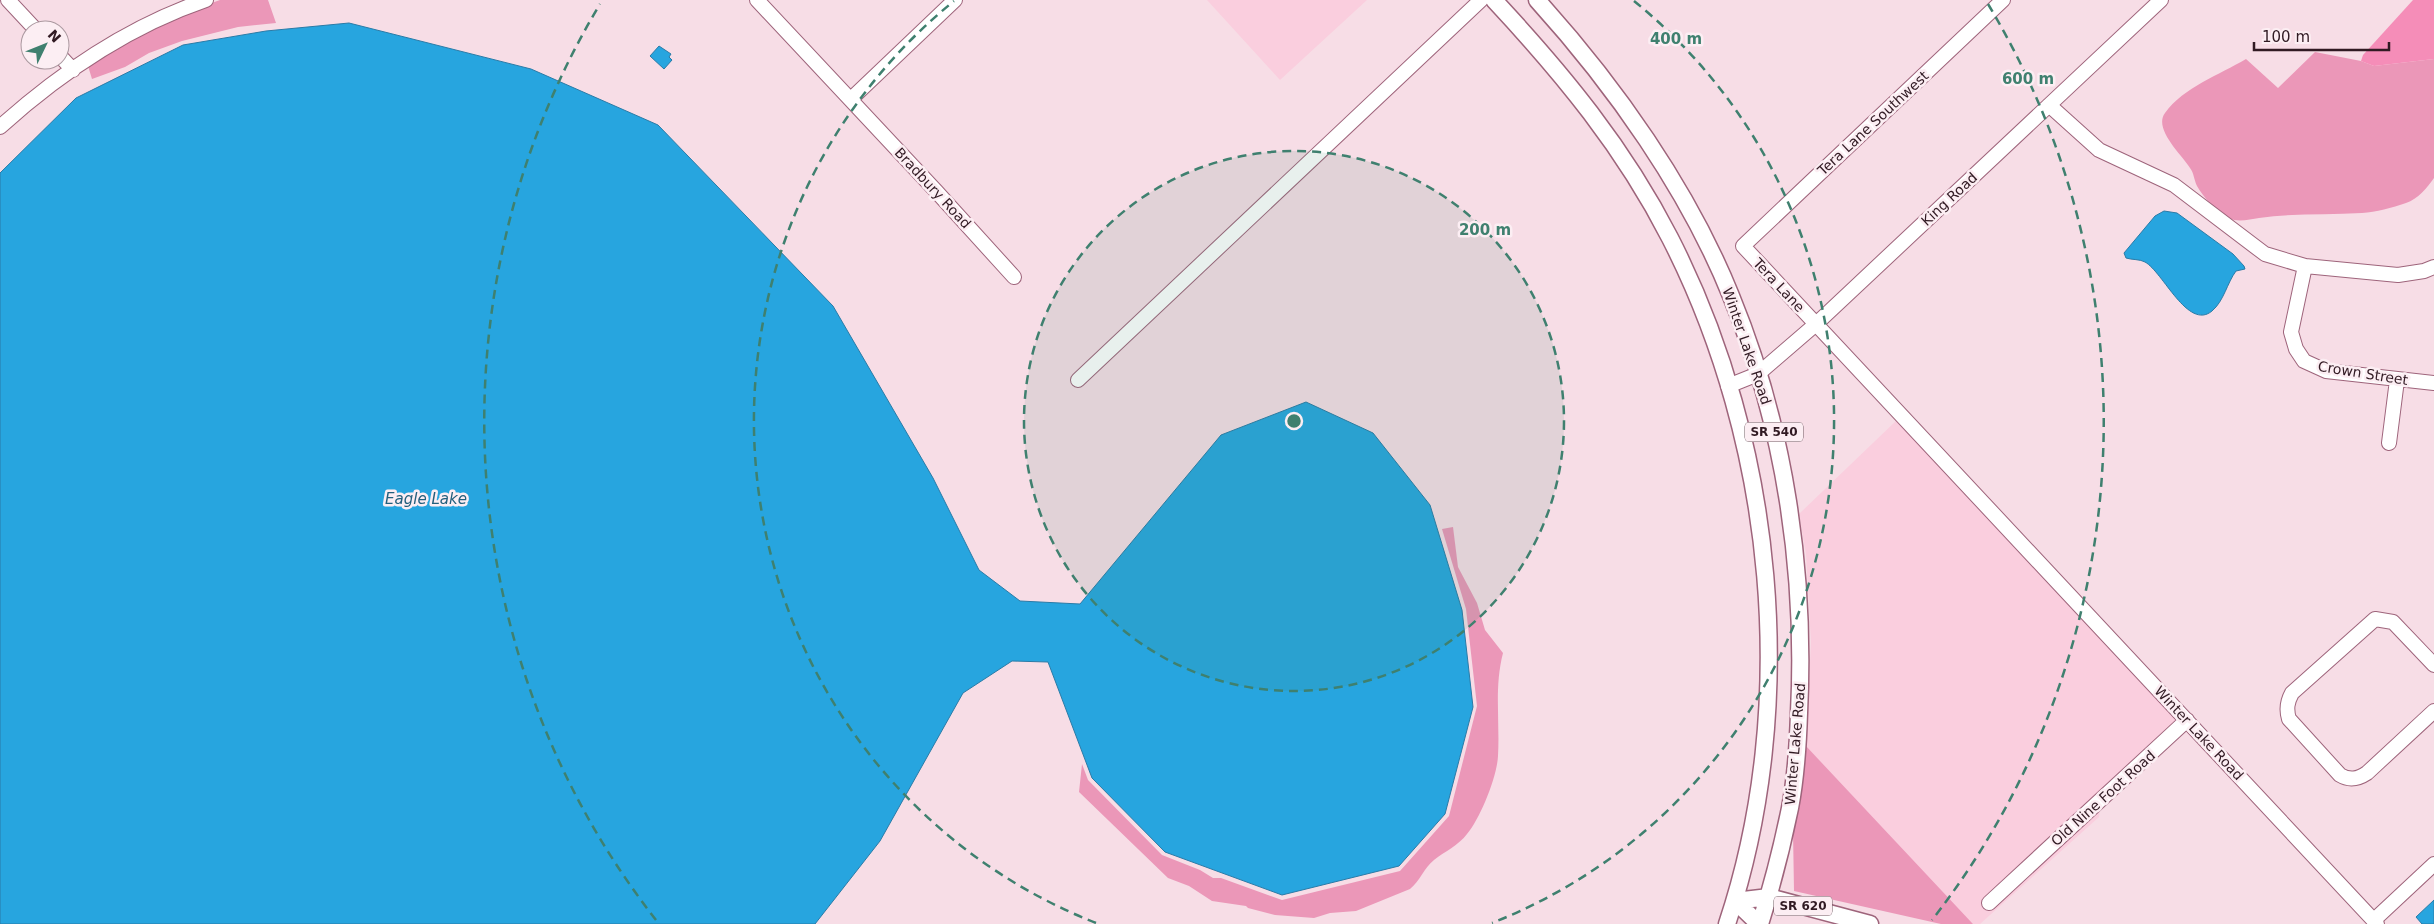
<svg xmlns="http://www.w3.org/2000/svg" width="2434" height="924" viewBox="0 0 2434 924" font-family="'DejaVu Sans',sans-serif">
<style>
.built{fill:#facede}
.green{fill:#eb97b8}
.forest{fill:#f58db8}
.water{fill:#27a5df;stroke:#2a7ba7}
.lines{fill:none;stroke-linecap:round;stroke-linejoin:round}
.minor-casing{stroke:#9e647b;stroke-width:16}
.major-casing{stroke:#9e647b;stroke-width:19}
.minor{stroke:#fff;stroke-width:14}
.major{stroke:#fff;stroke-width:16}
.ring{fill:none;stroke:#3f806f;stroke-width:2.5;stroke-dasharray:9 6}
.labels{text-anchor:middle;stroke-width:5;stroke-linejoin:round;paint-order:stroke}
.shield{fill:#fceef3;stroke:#6e5a61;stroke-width:1}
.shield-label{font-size:12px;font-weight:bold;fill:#311a23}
.street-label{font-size:14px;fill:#311a23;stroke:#fceef3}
.water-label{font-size:15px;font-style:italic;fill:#235f7d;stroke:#fceef3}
.centre{fill:#3f806f;stroke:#fceef3;stroke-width:2.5}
.ring-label{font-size:15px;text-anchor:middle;font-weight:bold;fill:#3f806f;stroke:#fceef3;stroke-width:5;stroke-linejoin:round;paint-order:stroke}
</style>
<rect width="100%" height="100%" fill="#f7dde6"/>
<path class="built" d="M1207,0h160l-87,80z
M1898,419l282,302 -198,182 6,6 112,-102 -1,10 -119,107h-7l-167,-178 5,-104 -5,-88 -7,-40z"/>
<path class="green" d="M220,0h48l8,23 -38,4 -56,14 -33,12 -24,14 -33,12 -4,-13c40,-28 86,-50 132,-66z
M2315,52l46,9 13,5 60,-7v119c-7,10 -16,21 -28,25 -14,5 -30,9 -44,10 -35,2 -69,0 -103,5 -9,1 -21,5 -30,0 -12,-6 -26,-21 -32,-32 -3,-6 -3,-13 -7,-18 -8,-13 -37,-39 -25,-55 19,-26 54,-38 81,-54l32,29z
M1453,527l5,40 19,36 8,27 18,23c-9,35 -3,68 -5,103 -1,21 -18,63 -31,78 -8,11 -23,18 -33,26 -10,8 -14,21 -24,29l-54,22 -26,2 -16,5 -39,-3 -27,-7 -2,-2 -34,-5 -23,-15 -21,-8 -89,-86 3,-28 6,16 74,75 38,15 13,8h8l61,22 118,-29 49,-55 28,-110 -11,-97 -24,-80z
M1806,746l167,178h-32l-147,-33 -1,-60z"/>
<path class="forest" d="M2413,0h21v59l-60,7 -13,-5 2,-6z"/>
<path class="water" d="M349,23l182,46 127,56 175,181 100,172 46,92 41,31 60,3 141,-169 85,-33 67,31 57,72 32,105 11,97 -28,107 -46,52 -117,29 -117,-43 -73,-74 -44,-116 -36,-1 -49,32 -83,148 -65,83h-815v-751l76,-75 107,-53 83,-14z
M659,46l12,8 -2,3 3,3 -8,9 -14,-13z
M2164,211l13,2 56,41 11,12 1,3 -9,2c-9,12 -12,30 -24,40 -24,20 -49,-39 -67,-49 -5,-3 -13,-2 -19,-4l-2,-5 31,-37z
M2434,900v24h-12l-6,-7z"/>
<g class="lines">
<g class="minor-casing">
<path id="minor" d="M8,0l28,30
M757,0l179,191 78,86
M2003,0l-260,246 634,678
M60,56l13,14
M851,99l104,-99
M2049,105l50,45 75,35 91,69 40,12 93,9 26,-4 10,-4
M0,127c60,-54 130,-101 206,-127
M2305,266l-14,66 5,17 8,12 22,10 108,12
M1078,380l403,-380
M1728,386l30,-12 58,-50 345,-324
M2389,443l8,-63
M2434,665l-41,-43 -18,-3 -83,74c-5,9 -6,16 -3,26l51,56c10,6 18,4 27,-2l67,-62
M1989,903l198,-183
M2374,920l60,-56"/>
</g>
<g class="major-casing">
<path id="major" d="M1494,0c69,74 130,148 176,238 105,205 130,467 57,686
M1537,0c77,85 151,189 194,296 54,131 75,276 68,417 -1,31 -3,64 -9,95 -8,39 -18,78 -30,116
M1735,901l34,-4 101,27
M1735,901l24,23"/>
</g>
<use href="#minor" class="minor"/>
<use href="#major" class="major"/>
</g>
<circle cx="1294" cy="421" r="270" fill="#3f806f" fill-opacity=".12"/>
<g class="ring">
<circle cx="1294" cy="421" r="270"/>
<path d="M1096 923A540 540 0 0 1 954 1M1634 1A540 540 0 0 1 1492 923"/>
<path d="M656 920A810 810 0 0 1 600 4M1988 4A810 810 0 0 1 1932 920"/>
</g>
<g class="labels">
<g class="shield">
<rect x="1745" y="422.5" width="58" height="19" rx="4"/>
<rect x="1774" y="896.5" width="58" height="19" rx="4"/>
</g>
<g class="shield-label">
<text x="1774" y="436">SR 540</text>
<text x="1803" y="910">SR 620</text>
</g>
<g class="street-label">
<text transform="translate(1873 123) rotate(-43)" y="5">Tera Lane Southwest</text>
<text transform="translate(933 188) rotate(47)" y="5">Bradbury Road</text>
<text transform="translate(1949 199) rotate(-43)" y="5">King Road</text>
<text transform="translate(1779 285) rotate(47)" y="5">Tera Lane</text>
<text transform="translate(1747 346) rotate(71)" y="5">Winter Lake Road</text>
<text transform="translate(2363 373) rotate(9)" y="5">Crown Street</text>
<text transform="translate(2199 733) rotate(47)" y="5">Winter Lake Road</text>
<text transform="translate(1795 744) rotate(-85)" y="5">Winter Lake Road</text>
<text transform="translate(2103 798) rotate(-42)" y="5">Old Nine Foot Road</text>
</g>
<g class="water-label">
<text x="426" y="504">Eagle Lake</text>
</g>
</g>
<circle cx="1294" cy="421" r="8" class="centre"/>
<g class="ring-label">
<text x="1676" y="44">400 m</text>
<text x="2028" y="84">600 m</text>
<text x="1485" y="235">200 m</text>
</g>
<g transform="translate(45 45) rotate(47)"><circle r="24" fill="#fceef3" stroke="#ab99a0"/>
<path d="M0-4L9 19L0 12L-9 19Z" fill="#3f806f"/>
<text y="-8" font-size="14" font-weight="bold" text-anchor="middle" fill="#311a23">N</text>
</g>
<path d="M2254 42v8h135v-8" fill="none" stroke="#311a23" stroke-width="2.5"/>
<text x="2262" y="42" font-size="15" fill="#311a23" stroke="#fceef3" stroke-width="4" paint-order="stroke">100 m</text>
</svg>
